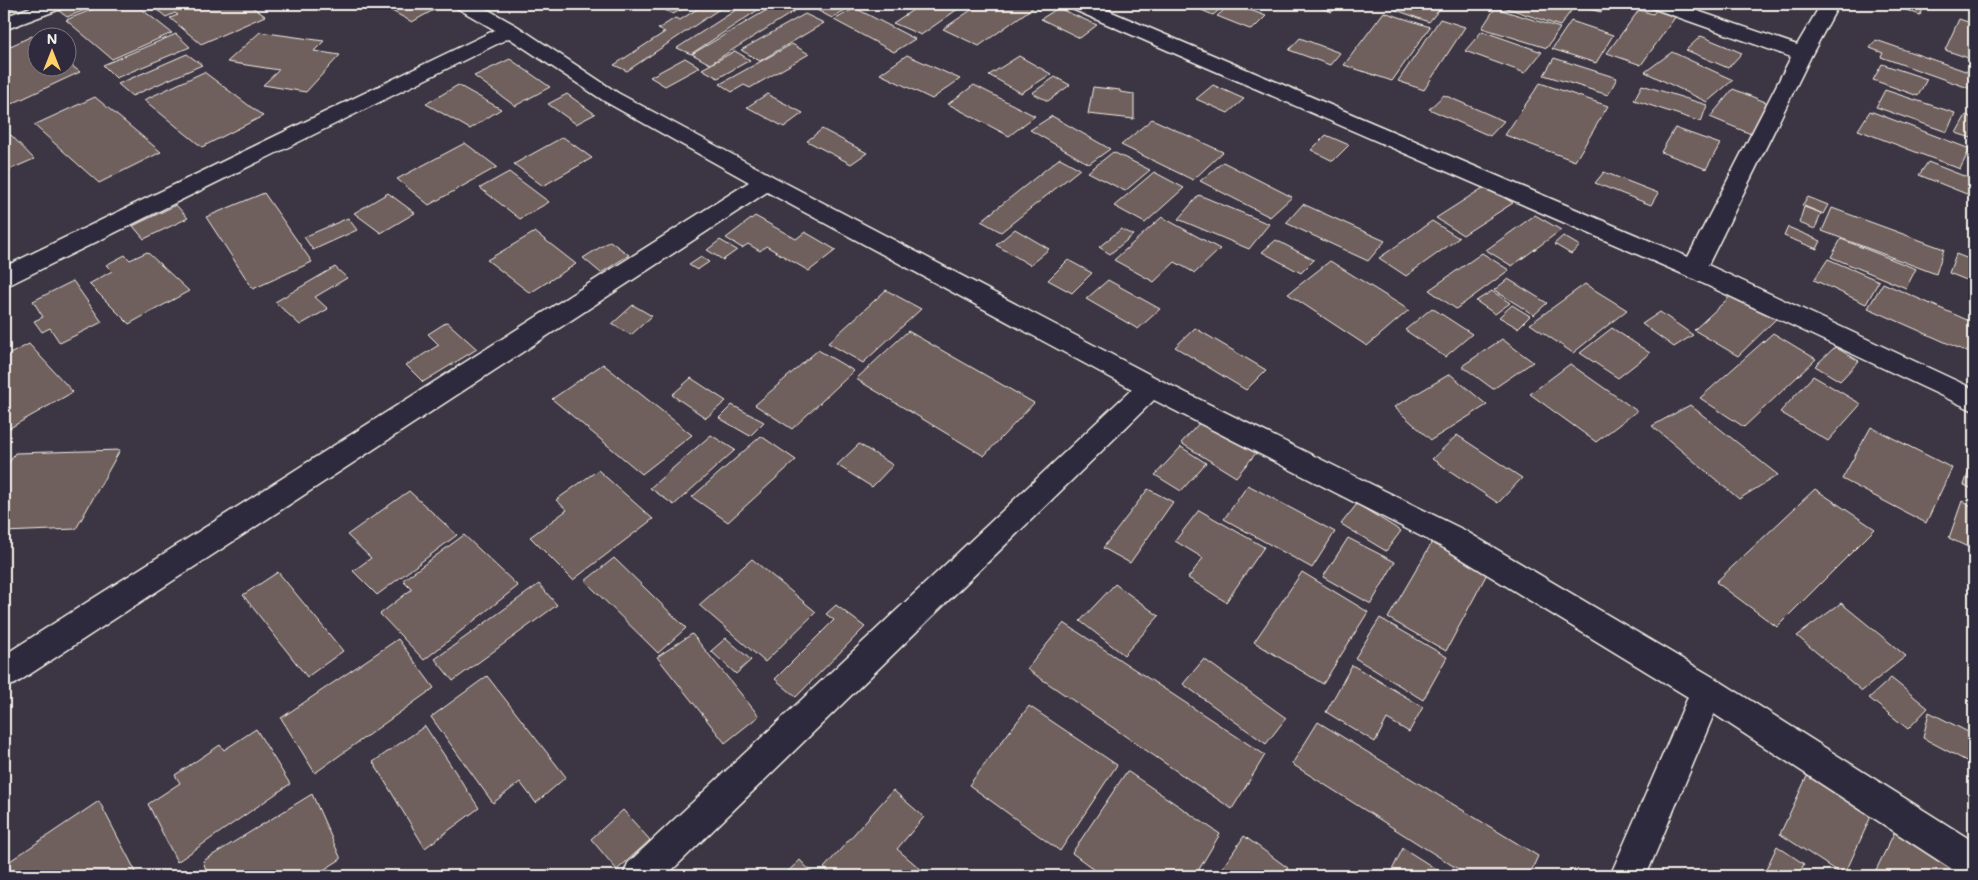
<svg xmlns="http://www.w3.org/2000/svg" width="1978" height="880" viewBox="0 0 1978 880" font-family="Mali,sans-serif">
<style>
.building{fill:#6f605d;stroke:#f4f1e8}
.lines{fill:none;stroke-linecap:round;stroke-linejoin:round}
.minor-casing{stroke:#f4f1e8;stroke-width:3}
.minor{fill:#2f2a3d;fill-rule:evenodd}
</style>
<rect width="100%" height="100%" fill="#3c3543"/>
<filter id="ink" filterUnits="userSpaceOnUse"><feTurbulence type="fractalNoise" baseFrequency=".02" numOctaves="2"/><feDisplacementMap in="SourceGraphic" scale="10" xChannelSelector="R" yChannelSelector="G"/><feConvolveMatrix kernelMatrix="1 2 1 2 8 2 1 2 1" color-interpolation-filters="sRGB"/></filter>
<g filter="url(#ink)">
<path class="building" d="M4,4h19l-19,8z
M76,4l9,6 -18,7 -8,-6z
M106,4h29l37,29 -60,26 -46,-39z
M150,4h98l17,12 -64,28 -31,-26 8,-3 -3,-2 -9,4z
M379,4h54l6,3 -27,15z
M653,4h39l-19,10z
M705,4h22l-100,67 -13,-6 51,-33 -7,-3 17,-11 5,2z
M745,4h22l-76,50 -14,-6z
M777,4l27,1 -94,59 -18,-10z
M813,4h37l3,1 -21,13 -23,-12z
M922,4h43l-44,31 -28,-12z
M980,4h58l-59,42 -36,-17z
M1195,4h19l9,3 -10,8 -21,-9z
M1231,4h3l32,12 -14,14 -35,-14z
M1309,4h30l-7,8z
M1402,4h42l-15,18 -33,-12z
M1503,4h73l-16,22 -59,-20z
M1588,4h18l-5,8 -16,-4z
M1900,4h26l-6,11 -22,-8z
M855,8l60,31 -21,13 -60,-32z
M1058,8l39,17 -17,13 -39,-19z
M1495,8l65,20 -13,20 -65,-20z
M1657,9l19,7 -35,49 -34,-12 32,-43 14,4z
M1384,12l46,15 -38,54 -48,-16z
M805,14l19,9 -64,38 -19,-11z
M1440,19l25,8 -41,63 -26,-9z
M1959,19l15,5v36l-29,-10z
M1571,21l42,14 -17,28 -44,-14z
M1482,31l60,21 -17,21 -60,-22z
M260,32l64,9 -10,10 26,4 -34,37 -43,-7 16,-15 -52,-8z
M176,34l14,13 -74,31 -13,-13z
M32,36l6,5v27h30v-5l12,9 -73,34 -3,-3v-54z
M1701,36l41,17 -14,15 -42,-18z
M1300,38l40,15 -10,12 -41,-15z
M1876,40l98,34v16l-93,-33 2,-4 -13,-5z
M792,44l17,10 -59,34 -6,-3 -12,7 -12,-8z
M735,51l15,9 -32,18 -16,-9z
M1672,52l61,28 -26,22 -62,-30z
M187,54l15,11 -70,31 -14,-12z
M907,55l53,24 -28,20 -52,-25z
M1019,56l32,18 -30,19 -32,-18z
M685,58l15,9 -35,19 -15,-9z
M1554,58l63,20 -9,17 -64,-20z
M510,59l40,28 -35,19 -41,-30z
M1882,64l45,15 -9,17 -45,-16z
M204,72l59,44 -61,31 -58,-47z
M1055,77l15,8 -22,16 -16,-8z
M1540,83l68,23 -33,55 -70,-26z
M458,85l43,24 -31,20 -44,-25z
M974,85l61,31 -26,20 -61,-32z
M1213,85l31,14 -16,14 -32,-14z
M1642,85l65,20 -6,17 -67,-22z
M1093,87l27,3v2l14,2v25l-46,-5z
M1733,89l40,16 -22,29 -41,-17z
M1885,90l70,23 -8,19 -71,-25z
M567,94l28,20 -19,10 -28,-20z
M767,94l36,19 -19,14 -37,-20z
M1444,95l60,26 -14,15 -61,-27z
M95,97l66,55 -62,31 -65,-58z
M1870,111l100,38 -10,20 -102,-39z
M1966,115l8,4v20l-18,-6z
M1052,116l58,33 -21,15 -59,-34z
M1152,119l71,33 -30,28 -72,-35z
M1675,128l45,16 -14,25 -45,-17z
M822,129l45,24 -16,11 -44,-23z
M11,135l23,24 -30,13v-33z
M1326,135l23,10 -16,16 -22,-11z
M563,137l29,21 -49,28 -29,-22z
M465,143l32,24 -68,38 -32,-26z
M1113,152l37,18 -25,21 -37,-19z
M1060,158l20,11 -79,63 -20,-11z
M1223,162l69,35 -22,20 -70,-36z
M1928,162l46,18v17l-55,-22z
M509,172l40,30 -29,17 -40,-31z
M1154,172l30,16 -39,35 -31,-17z
M1604,172l54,21 -7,12 -56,-22z
M1486,186l27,17 -50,32 -27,-17z
M264,193l48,69 -59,27 -47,-72z
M388,193l27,20 -34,20 -27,-20z
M1199,195l70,29 -20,25 -71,-30z
M1808,197l20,8 -5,9 -21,-9z
M1303,204l82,37 -17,20 -82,-38z
M176,205l12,13 -44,21 -11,-13z
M1804,207l17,6 -6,16 -16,-6z
M1832,208l112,41 -8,25 -114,-43z
M1535,215l26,15 -49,36 -26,-16z
M755,216l41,23 9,-7 31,18 -27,21 -43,-25 -6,5 -12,-7 -6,4 -16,-10z
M1162,217l58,32 -25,24 -20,-11 -21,20 -40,-22z
M348,218l9,12 -44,20 -9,-13z
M1432,221l27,17 -53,38 -27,-18z
M1788,227l33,14 -4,8 -33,-13z
M1015,229l34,20 -19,16 -34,-20z
M1121,229l12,6 -23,19 -11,-7z
M535,232l41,32 -46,29 -43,-33z
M1563,236l17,10 -9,8 -17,-10z
M1841,239l75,30 -10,19 -75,-31z
M720,240l17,10 -14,10 -16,-10z
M1276,240l38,20 -13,13 -39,-21z
M610,241l19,14 -28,18 -18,-15z
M147,252l42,39 -60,33 -40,-40 23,-13 -6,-6 19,-10 5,5z
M1482,253l27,17 -53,39 -27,-19z
M1956,254l18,7v22l-25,-10z
M701,257l8,5 -12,8 -8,-5z
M1828,259l51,22 -13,23 -52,-24z
M1068,260l24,13 -20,20 -24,-13z
M1330,261l79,49 -42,36 -79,-52z
M335,267l12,11 -32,19 13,12 -28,16 -25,-23z
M1508,279l39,24 -13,12 -40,-25z
M1108,280l52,29 -22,20 -52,-30z
M73,281l29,41 -42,21 -10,-15 -8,4 -8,-11 9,-4 -10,-16z
M1883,283l91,40v32l-106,-47z
M1585,284l42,26 -54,43 -43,-29z
M886,290l35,19 -58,54 -35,-20z
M1492,291l18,12 -15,11 -19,-13z
M1735,292l43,25 -40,39 -44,-26z
M633,305l19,11 -21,19 -19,-11z
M1512,305l18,11 -12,12 -19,-11z
M1432,308l40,26 -27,23 -40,-27z
M1660,312l33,23 -19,12 -32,-23z
M447,322l30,27 -54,33 -17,-17 33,-20 -11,-11z
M1195,328l71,42 -20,20 -71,-43z
M1612,328l38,25 -32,25 -38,-25z
M908,331l126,72 -50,53 -128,-77z
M1773,333l43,26 -72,68 -44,-29z
M1502,339l31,23 -40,27 -31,-23z
M29,344l44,48 -65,37 -4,-5v-67z
M1835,347l24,14 -19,20 -25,-15z
M818,350l36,21 -62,58 -37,-24z
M603,364l89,71 -50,39 -90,-75z
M1570,364l67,47 -41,31 -66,-48z
M1450,374l37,31 -56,35 -37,-33z
M1813,376l48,28 -33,37 -48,-29z
M691,378l35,23 -20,17 -34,-23z
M732,405l32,17 -14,14 -31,-18z
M1690,405l88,70 -39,24 -87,-73z
M1203,419l54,33 -21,25 -55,-34z
M1871,427l81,41 -26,55 -84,-44z
M711,435l24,15 -61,55 -24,-17z
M1457,435l65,43 -24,25 -66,-44z
M761,436l35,24 -68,62 -36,-25z
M859,444l34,21 -21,22 -35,-22z
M1181,447l25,16 -25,28 -26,-16z
M120,450l-44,79 -72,3v-61l11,-18z
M1974,456v34l-10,-5z
M598,470l55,49 -80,61 -43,-43 37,-27 -11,-10z
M1248,485l87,47 -23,36 -88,-49z
M1148,489l25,13 -43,61 -27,-15z
M1815,489l60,40 -98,98 -61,-45z
M409,491l48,44 -80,60 -24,-24 18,-13 -24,-23z
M1962,501l12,6v43l-25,-12z
M1357,504l44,27 -15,20 -45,-27z
M1199,510l65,37 -38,55 -38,-24 15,-20 -28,-17z
M464,535l54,51 -94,74 -44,-46 32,-25 -9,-9z
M1348,538l47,24 -24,42 -48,-27z
M1434,539l56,29 -44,83 -58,-33z
M614,558l72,70 -28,25 -73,-72z
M752,559l64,53 -51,50 -66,-57z
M278,572l65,79 -36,26 -64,-82z
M1302,572l66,40 -45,72 -69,-42z
M539,584l18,21 -104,76 -18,-22z
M1115,584l44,32 -35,39 -44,-34z
M1841,603l65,53 -44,35 -65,-55z
M836,605l29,22 -69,70 -21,-18 59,-59 -8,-6z
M1380,618l67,39 -24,43 -68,-42z
M1064,623l201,132 -33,54 -205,-140z
M692,634l67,82 -34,27 -68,-86z
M726,638l25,22 -15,14 -25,-23z
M398,639l36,49 -119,85 -34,-55z
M1204,659l82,59 -20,26 -83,-60z
M1352,665l71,42 -14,25 -22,-13 -12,23 -49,-30z
M487,676l79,101 -30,26 -16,-21 -27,21 -62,-86z
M1891,678l37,30 -20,21 -39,-31z
M1029,706l88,59 -57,86 -91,-66z
M1929,712l45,23v30l-51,-27z
M1318,722l220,134 -9,20h-60l-177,-112z
M425,726l54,82 -54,40 -52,-86z
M256,729l34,55 -113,78 -29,-58 32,-21 -5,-8 45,-30 4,5z
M1127,771l93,63 -25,42h-92l-31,-23z
M1809,772l64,40 -29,64 -64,-42z
M893,790l31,27 -27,32 32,27h-96l-9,-8z
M312,794l29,65 -27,17h-106l-5,-15z
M99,801l39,75h-134v-11z
M623,810l27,30 -33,30 -26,-31z
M1897,827l74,49h-98z
M1244,836l44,32 -5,8h-66z
M1777,846l27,18 -6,12h-35z
M1403,848l44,28h-58z
M800,860l15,16h-32z"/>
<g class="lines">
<g class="minor-casing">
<path id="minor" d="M39,4h27l-3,4 -59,22v-13z
M454,4h24l39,22 101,67 156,84 386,203 304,150 254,150 256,162v34l-13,-1 -247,-161 -68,162h-36l78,-179 -244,-149 -290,-148 -488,476h-43l5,-13 504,-474 -365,-197 -752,492 -11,4v-33l745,-473 -145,-81 -95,-63 -496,245 -9,3v-19l491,-237 -38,-22z
M1067,4h26l595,253 103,-200 -139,-49 -3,-4h28l120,41 24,-41h18l-27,50 -104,211 266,124v22l-289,-136 -615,-267z"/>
</g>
<use href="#minor" class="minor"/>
</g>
</g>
<rect width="1978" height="880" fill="none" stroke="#2f2a3d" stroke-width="20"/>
<rect x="10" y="10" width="1958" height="860" fill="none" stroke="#f4f1e8" stroke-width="2" filter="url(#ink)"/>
<g transform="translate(52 52)"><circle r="24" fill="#2f2a3d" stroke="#7e7a81"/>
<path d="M0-4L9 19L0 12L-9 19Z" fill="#ffd166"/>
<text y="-8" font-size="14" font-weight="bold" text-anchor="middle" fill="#f4f1e8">N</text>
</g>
</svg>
